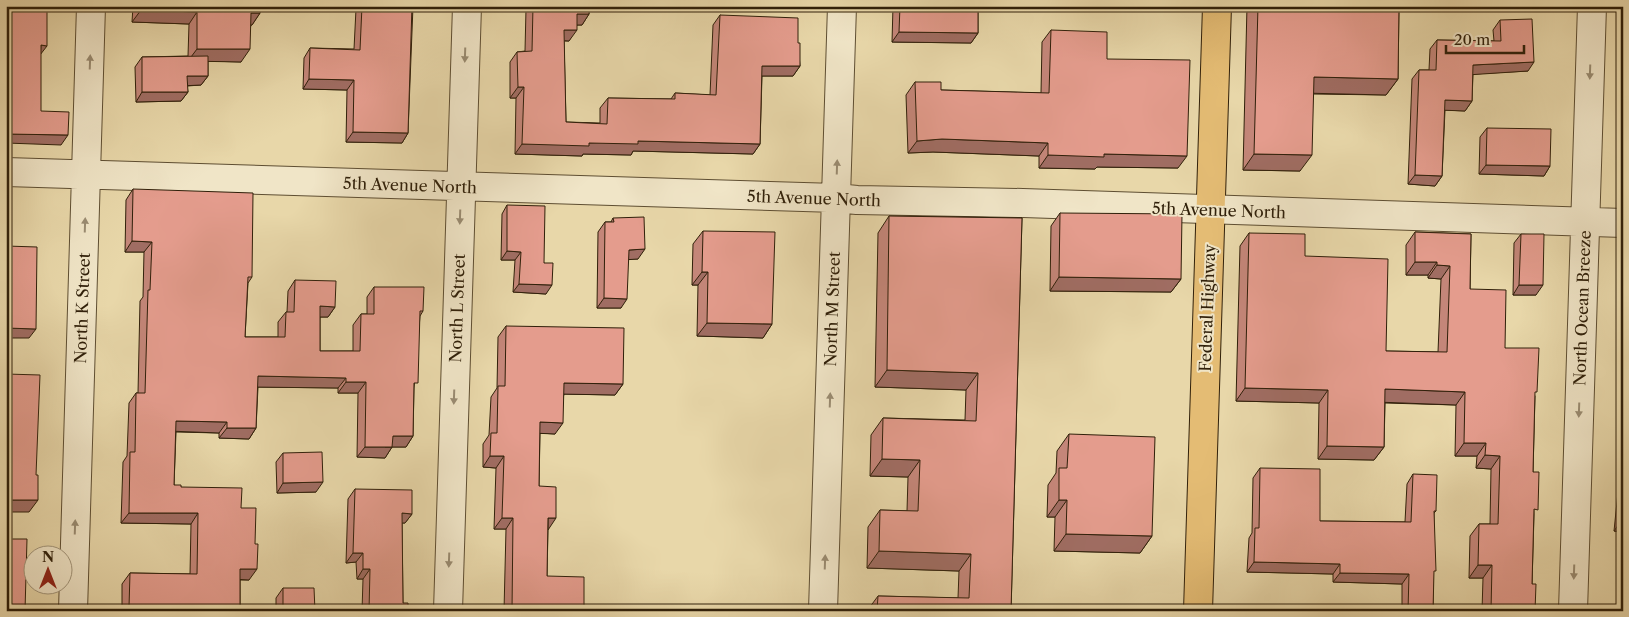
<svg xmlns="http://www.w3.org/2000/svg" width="1629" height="617" viewBox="0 0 1629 617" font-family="'Libre Caslon Text',serif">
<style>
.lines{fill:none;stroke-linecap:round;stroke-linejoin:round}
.minor-casing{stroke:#5e4e32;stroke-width:30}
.major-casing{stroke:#30200a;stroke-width:30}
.minor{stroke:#f0e5c7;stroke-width:28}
.major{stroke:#e4bc74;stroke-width:28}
.wall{fill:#c48679;stroke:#30200a}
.shaded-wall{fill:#a06d63;stroke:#30200a}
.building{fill:#e49c8d;stroke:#30200a}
.oneway{fill:#9a8c72}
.labels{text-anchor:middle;stroke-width:4;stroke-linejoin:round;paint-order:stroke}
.street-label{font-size:16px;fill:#30200a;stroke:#f0e5c7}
</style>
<rect width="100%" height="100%" fill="#e8d7a9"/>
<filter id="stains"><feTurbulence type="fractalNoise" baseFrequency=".004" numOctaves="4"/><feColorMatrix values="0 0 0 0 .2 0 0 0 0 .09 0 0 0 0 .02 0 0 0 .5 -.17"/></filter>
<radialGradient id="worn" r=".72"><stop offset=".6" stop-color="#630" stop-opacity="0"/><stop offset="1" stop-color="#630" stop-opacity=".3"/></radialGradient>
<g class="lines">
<g class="minor-casing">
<path id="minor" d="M6,172l830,26 21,2 166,3 600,20
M73,611l18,-605
M448,611l19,-605
M823,611l19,-605
M1573,611l19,-605"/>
</g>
<g class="major-casing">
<path id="major" d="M1198,611l19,-605"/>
</g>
<use href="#minor" class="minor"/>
<use href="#major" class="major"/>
</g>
<path class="wall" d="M133,6h127v7l-8,12h-1l-10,37 -33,-1v15l-7,9 -14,1 1,6 -7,9 -45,1 -1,-35 7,-10 46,-1 1,-32 -57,-2z
M306,6h107l-5,127 -6,10 -56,-1 1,-52 -44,-1 1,-31 6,-10 44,1 2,-40z
M528,6h61v8l-7,11h-5l-8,16h-5l2,81 34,1v-15l8,-10 63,1 4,-6 35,2 3,-70 7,-10 78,28 2,23 -7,10h-31l-2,68 -7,10 -120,-3 -2,4 -48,-1 -1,2 -67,-2 1,-56h-6v-36l7,-10 8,-1 1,-42z
M893,6h85v27l-7,10 -79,-1z
M1247,6h215l-2,3 -61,-1 -1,71 -12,16 -73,-1 -13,77 -57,-1z
M1500,20l28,51 -55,3 -1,27 -7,10 -20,-1 -3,66 -7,10 -27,-2 4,-105 7,-9h10l1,-21 7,-9 57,1 -1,-11z
M1051,30l56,29 71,109 -81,-1 -2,2 -56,-1v-12l-106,-4 -25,1 -2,-58 9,-13 26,8 100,3 1,-51z
M1487,128l63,38 -6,10 -65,-2 1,-37z
M133,189l119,88 -4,6 -3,54h33v-15l8,-10h1l1,-21 7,-11 40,27 -7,10h-8v34h33v-26l8,-11h6v-17l7,-10 49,24 -3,5 -6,72 -1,48 -7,11h-14l-7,11 -28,-1 1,-64h-20v-5l-80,-1 -2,41 -7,11 -30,-1v-5l-43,-1 -2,53 7,2 60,21 8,72h-9v31h-118v-27l8,-11 60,1 1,-50 -70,-1 2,-61 4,-6 2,-53 7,-10h2l2,-92 3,-4 1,-45h-19l1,-52z
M507,205l37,58 2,31 -33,-2 2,-32h-14l1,-46z
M1060,213l121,66 -10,13 -121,-1 1,-65z
M889,216l133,2 -11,393h-144l11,-15 80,2 1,-27 -92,-3 1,-41 12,-17 27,1 1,-34 -38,-1 1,-41 12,-17 82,2 1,-30 -91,-3 3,-154z
M613,218l25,41h-10l-7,49h-24l1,-76 7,-10h6z
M703,231l69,93 -9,14 -66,-2 1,-51h-6l1,-41z
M1415,232l56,2 -1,55 35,59 30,48 -2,76 1,43 -2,69 3,27h-53l1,-33h-14l1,-42 9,-12h11l1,-55 -15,-1 1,-12h-22l1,-51 -71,-2 -1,44 -10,13 -56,-1 1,-56 -83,-2 4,-155 9,-13 56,23 81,95 52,1 3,-73 -13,-1v-3h-22v-30z
M1521,234l15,61h-23l1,-52z
M506,326l117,58 -8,11 -51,-1 -9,40 -15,-1 -1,53 9,43 -1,47 37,35h-80l2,-82h-12l2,-61 -13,-1v-23l6,-9 2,-38 6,-9 1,-51z
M1623,423v109l-9,-1 5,-49 2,-58z
M1069,434l83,102 -12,17 -86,-2 1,-34h-8l1,-32 8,-12 1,-22z
M283,453l33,39 -39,1 -1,-31z
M1260,468l60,53 85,1 2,-38 6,-10 23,37 -2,2 -1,98h-31v-27l-69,-2v-8l-86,-2 2,-34 3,-5 1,-55z
M355,489l57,25 -7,9h-3l1,80 5,8h-46l1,-32h-6l-1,-17 -10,1 2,-64z
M283,588l32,23h-39v-13z"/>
<path class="shaded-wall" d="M306,6h51l-1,3z
M1390,6h72l-2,3 -72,-1z
M141,10l56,2 -8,12 -57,-2z
M251,13h9l-8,12h-10z
M577,14h12l-7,11h-12z
M564,30h13l-8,11 -13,-1z
M899,32l79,1 -7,10 -79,-1z
M41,45l6,1 -7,9z
M197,49h53l-9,13 -53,-1z
M1534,62l-6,9 -61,4 6,-10z
M762,66h38l-7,10h-38z
M187,76h21l-7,9 -21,1z
M1314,77l84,2 -12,16 -84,-2z
M309,79l45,1 -7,10 -44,-1z
M518,87h6l-8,11h-6z
M142,92h46l-7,9 -45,1z
M1445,100l27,1 -7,10 -26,-1z
M353,132l55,1 -6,10 -56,-1z
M6,134l62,1 -7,10 -55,-2z
M942,139l106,4 -9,13 -106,-4 -25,1 9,-12z
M638,141l122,3 -7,10 -120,-3 -2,4 -48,-1 -1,2 -67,-2 7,-10 67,-1z
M1104,154l83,2 -9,12 -81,-1 -2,2 -56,-1 9,-13z
M1254,154l58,1 -12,16 -57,-1z
M1486,165l64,1 -6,10 -65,-2z
M1415,175l27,1 -7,10 -27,-2z
M132,241l20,1 -8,10h-19z
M645,249l-7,10 -16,1 7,-10z
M507,251l14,1 -6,8h-14z
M1415,262h22l-9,13h-22z
M1437,265l13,1 -9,13 -13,-1z
M702,272h6l-10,13h-6z
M1059,277l122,2 -10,13 -121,-1z
M519,284l33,1 -6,9 -33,-2z
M1519,285h24l-7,10h-23z
M604,298l23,1 -6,9h-24z
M320,306l15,1 -7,10h-15z
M707,323l65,1 -9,14 -66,-2z
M6,328l30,1 -7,9h-23z
M887,370l91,3 -12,17 -91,-3z
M258,376l88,2 -8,10 -88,-1z
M346,382h20l-8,11h-20z
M564,383l59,1 -8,11 -58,-1z
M1245,388l83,2 -9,13 -83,-2z
M1385,389l80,3 -9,13 -80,-3z
M176,421l51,1 -8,11 -51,-2z
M540,422l23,1 -8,11 -23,-1z
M227,428h29l-7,11 -30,-1z
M393,436h20l-7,11h-21z
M1464,443h22l-9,13h-22z
M1327,446l57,1 -10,13 -56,-1z
M365,447h27l-7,11 -28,-1z
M1485,455l15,1 -9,13 -15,-1z
M490,456h14l-8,12 -13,-1z
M882,459l38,1 -12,17 -38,-1z
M323,482l-7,10 -39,1 6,-10z
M6,500h32l-9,12h-23z
M1059,500h8l-12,17h-8z
M129,513h69l-7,11 -70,-1z
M402,513l10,1 -7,9h-10z
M502,518h11l-7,11h-12z
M548,518h8l-8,12z
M1621,521h2v11l-9,-1z
M1066,534l86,2 -12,17 -86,-2z
M879,551l92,3 -12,17 -92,-3z
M353,553h10l-7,9 -10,1z
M1254,562l86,2 -7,10 -86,-2z
M1478,565h14l-9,13h-14z
M240,569h17l-8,11 -16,-1z
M363,569h7l-7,10h-6z
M1340,573l69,1 -7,10 -69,-2z
M129,607l54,1 -2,3h-54z"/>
<path class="building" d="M6,6h41v40l-6,-1v66l28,1 -1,23 -62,-1z
M141,6h119v7h-9l-1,36h-53v-37l-56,-2z
M362,6h50l-4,127 -55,-1 1,-52 -45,-1 1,-31 50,2z
M533,6h56v8h-12v16h-13l2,92 41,2 1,-26 67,1v-6l41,2 4,-80 78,3v25h2v23h-38l-2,78 -122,-3v3l-49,-1v3l-67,-2 2,-57h-6l-1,-35 15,-1z
M900,6h78v27l-79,-1z
M1258,6h141l-1,73 -84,-2 -2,78 -58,-1z
M1532,19l2,43 -61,3 -1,36 -27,-1 -3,76 -27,-1 4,-105h17l1,-30 64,1 -1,-21z
M1051,30l56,2v27l83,1 -3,96 -83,-2v3l-56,-2v-12l-106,-4 -25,2 -2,-59h26v8l108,3z
M208,56v20h-21l1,16h-46v-35z
M1487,128l64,1 -1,37 -64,-1z
M133,189l120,4 -1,84h-4l-3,60h40l1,-25h8l1,-32 41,1 -1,26 -15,-1v45h40l1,-37h13v-27h50l-1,24h-3l-2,72h-4l-1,53h-20l-1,11h-27l1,-65h-20v-4l-88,-2 -2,52h-29v-6l-51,-1 -2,64h7v2l61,1 -1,20h15l-1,36h3l-1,25h-17v42h-57v-3l-54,-1 1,-34 67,1 1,-61h-69l1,-61h5l1,-59h9l3,-103h2l2,-48 -20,-1z
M507,205l38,1 -1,57h9l-1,22 -33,-1 2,-32 -14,-1z
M1060,213l122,1 -1,65 -122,-2z
M889,216l133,2 -11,393h-134l1,-15 91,2 2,-44 -92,-3 1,-41 38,1 2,-51 -38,-1 1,-41 93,3 2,-48 -91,-3z
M644,217l1,32 -16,1 -2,49 -23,-1 1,-76h9l-1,-4z
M703,231l72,1 -3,92 -65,-1 1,-51h-6z
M1415,232l56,2 -1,55 36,1 -1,58h34l-2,44h-2l-2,80h6l-1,38 -4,-1 -2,75h4l-1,27h-44l1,-46h-14l1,-41h19l2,-68 -15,-1 1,-12h-22l1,-51 -80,-3 -1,58 -57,-1 1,-56 -83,-2 4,-155 56,1v22l83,3 -2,92 61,1 3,-86 -13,-1v-3h-22z
M1521,234h23l-1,51h-24z
M6,246l31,1 -1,82 -30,-1z
M506,326l118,2 -1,56 -59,-1 -1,40 -23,-1 -1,64 17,1v31h-8l-1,58 37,1v34h-72l1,-93h-11l2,-62h-14l1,-23h6l1,-47h7z
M6,374l34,1 -4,100h2v25h-32z
M1069,434l86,3 -3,99 -86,-2 1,-34h-8v-32h8z
M322,452l1,30 -40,1v-30z
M1260,468l60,1v52l91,1 2,-48 24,1 -1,36h-2l2,60h-2l-1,40h-25l1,-37 -69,-1v-9l-86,-2 1,-34h4z
M355,489l57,1v24l-10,-1 1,90h5v8h-39l1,-42h-7v-16h-10z
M1623,503v18h-2z
M6,539h21l-2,72h-19z
M283,588h31l1,23h-32z"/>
<defs><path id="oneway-solid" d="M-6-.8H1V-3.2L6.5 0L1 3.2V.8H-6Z" transform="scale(1.25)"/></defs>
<g class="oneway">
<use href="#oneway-solid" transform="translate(465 55) rotate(92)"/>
<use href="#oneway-solid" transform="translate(90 62) rotate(-88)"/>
<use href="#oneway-solid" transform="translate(1590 72) rotate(92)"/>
<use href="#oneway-solid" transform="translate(837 167) rotate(-88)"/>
<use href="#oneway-solid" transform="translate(460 217) rotate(92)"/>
<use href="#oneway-solid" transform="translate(85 225) rotate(-88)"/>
<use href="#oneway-solid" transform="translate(454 397) rotate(92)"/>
<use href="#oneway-solid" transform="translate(830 400) rotate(-88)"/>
<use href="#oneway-solid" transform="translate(1579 410) rotate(92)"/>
<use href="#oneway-solid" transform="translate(75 527) rotate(-88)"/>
<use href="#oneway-solid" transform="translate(449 560) rotate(92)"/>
<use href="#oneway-solid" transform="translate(825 562) rotate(-88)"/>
<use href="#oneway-solid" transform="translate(1574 572) rotate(92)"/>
</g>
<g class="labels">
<g class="street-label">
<text transform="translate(410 185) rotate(2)" y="6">5th Avenue North</text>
<text transform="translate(814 198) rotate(2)" y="6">5th Avenue North</text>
<text transform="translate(1219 210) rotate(2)" y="6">5th Avenue North</text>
<text transform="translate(82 308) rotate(-88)" y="6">North K Street</text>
<text transform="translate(457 308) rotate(-88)" y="6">North L Street</text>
<text transform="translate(1207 308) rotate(-88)" y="6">Federal Highway</text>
<text transform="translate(1582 308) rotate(-88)" y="6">North Ocean Breeze</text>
<text transform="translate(832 309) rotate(-88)" y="6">North M Street</text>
</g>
</g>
<rect width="1629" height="617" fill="none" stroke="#e8d7a9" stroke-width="25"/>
<rect x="8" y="8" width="1614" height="602" fill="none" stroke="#30200a" stroke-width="2.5"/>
<rect x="12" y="12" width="1604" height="592" fill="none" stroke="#30200a"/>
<g transform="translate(48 570)"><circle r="24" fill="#f0e5c7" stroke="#a3967b"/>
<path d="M0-4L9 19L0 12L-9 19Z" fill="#8f2418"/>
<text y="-8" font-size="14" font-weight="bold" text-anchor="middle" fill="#30200a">N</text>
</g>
<path d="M1446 45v8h78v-8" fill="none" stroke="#30200a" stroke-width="2.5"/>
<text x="1454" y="45" font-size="15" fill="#30200a" stroke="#f0e5c7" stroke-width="4" paint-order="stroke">20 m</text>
<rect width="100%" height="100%" filter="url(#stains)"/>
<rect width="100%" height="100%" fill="url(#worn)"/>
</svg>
